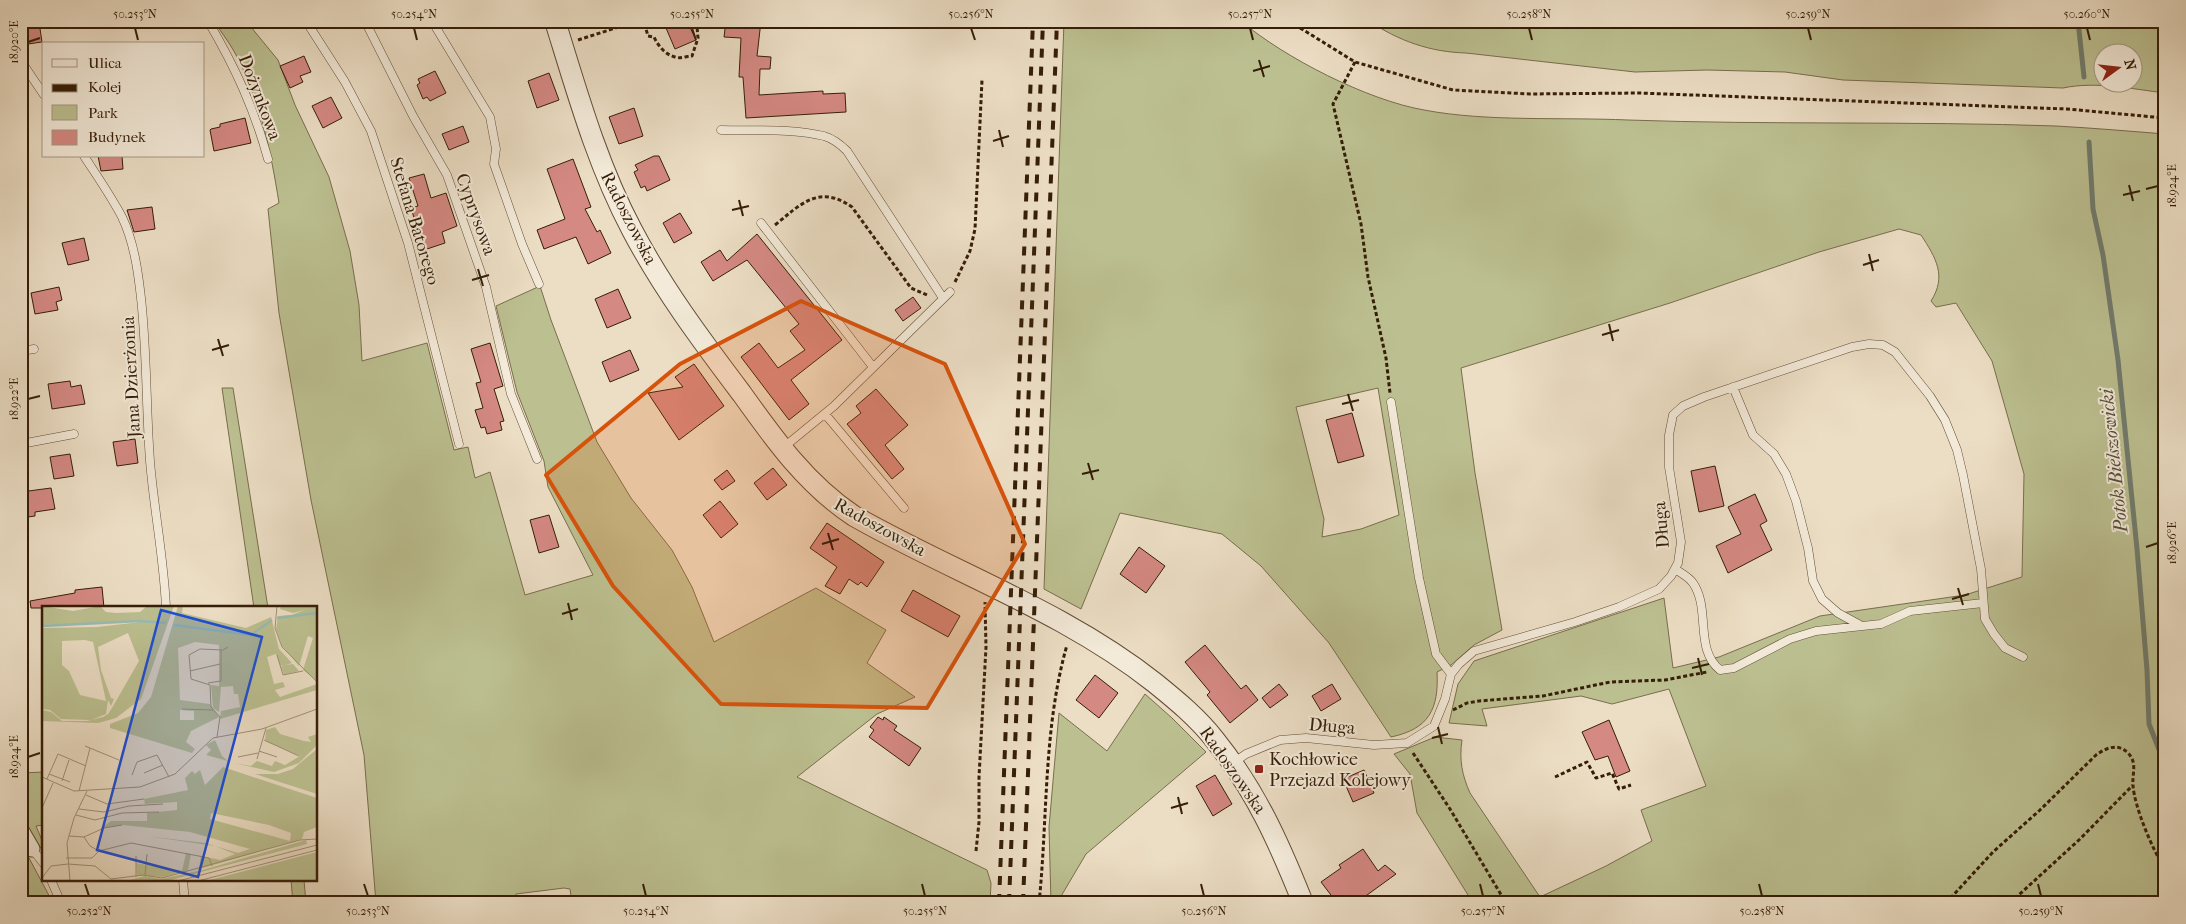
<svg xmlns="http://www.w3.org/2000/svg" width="2186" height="924" viewBox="0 0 2186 924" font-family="'IM FELL French Canon',serif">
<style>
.green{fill:#bcc091;stroke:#786e4c;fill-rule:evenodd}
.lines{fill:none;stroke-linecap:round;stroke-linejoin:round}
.stream{stroke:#717c6e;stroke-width:5}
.building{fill:#d58983;stroke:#351d07}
.service-casing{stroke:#634d36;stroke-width:9}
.minor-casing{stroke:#634d36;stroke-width:17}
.tertiary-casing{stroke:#634d36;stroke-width:22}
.path{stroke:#351d07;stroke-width:3;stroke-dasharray:4 2.5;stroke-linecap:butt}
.service{stroke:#f3ead9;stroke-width:8}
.minor{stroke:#f3ead9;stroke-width:15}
.tertiary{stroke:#f3ead9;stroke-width:20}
.rail{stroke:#351d07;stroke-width:4;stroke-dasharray:9 9;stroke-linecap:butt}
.marked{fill:#d6530c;fill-opacity:0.2;stroke:#d6530c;stroke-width:4;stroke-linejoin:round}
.ticks{fill:none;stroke:#351d07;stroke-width:2}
.poi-dot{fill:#8f2418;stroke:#f3ead9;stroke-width:2}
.labels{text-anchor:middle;stroke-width:4;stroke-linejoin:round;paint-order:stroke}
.street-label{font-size:18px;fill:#351d07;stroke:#f3ead9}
.poi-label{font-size:18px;fill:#351d07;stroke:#f3ead9;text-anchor:start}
.water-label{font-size:19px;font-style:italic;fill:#534d3b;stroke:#f3ead9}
.inset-river{fill:none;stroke:#99bcb3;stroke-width:2.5}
.inset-road{fill:none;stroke:#a39179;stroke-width:1}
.view{fill:#1d4ed8;fill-opacity:0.15;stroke:#1d4ed8;stroke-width:2.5}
.inset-edge{fill:none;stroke:#351d07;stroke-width:2.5}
.neatline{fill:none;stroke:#351d07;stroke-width:2}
.ticks-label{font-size:12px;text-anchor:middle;fill:#351d07}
</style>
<rect width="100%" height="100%" fill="#ecdec5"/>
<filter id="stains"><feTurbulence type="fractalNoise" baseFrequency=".004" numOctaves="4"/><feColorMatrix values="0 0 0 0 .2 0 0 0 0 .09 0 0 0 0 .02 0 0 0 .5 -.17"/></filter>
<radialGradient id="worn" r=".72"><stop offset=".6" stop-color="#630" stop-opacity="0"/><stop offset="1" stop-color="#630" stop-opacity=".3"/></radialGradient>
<path class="green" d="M214,21h32l32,39 17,45 34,72 21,74 9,54 3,56 65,-18 27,107 14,-3 7,31 15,-6 35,123 68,-20 -45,-88 -4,-26 -27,-69 -21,-86 44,-20 11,34 46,122 34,56 41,52 20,37 22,55 102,-54 70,42 -19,33 48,34 -38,17 -80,63 190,93 4,13 -1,20h-418l-2,-14 -6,-1 -48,6 -1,9h-139l-12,-148 -53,-255 -32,-187 -11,-104 11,-6c-8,-51 -19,-104 -44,-150 -6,-11 -14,-21 -21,-32z
M1064,21h177c44,37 126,79 183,89 63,12 138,7 204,10 142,5 285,1 428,6 36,2 72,5 109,8v769h-692l-56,-90 -7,-39 -16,-20 41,-17 27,3c-3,20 0,35 8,53l70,104 66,-31 46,-25 -11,-31 65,-24 -37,-97 -57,15 -31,-8 -99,13 5,17 -38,-3 9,-39 16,-23 190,-63 9,70 46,-11 101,-41 145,-21 57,-18 2,-103 -32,-113 -36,-58 -20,4 -5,-6c16,-25 5,-43 -10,-66l-22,-6 -80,23 -149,51 -209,65 14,105 27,157 -28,15 -23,20 -14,7c2,37 -8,57 -46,65l-62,-94 -68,-77 -39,-32 -102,-21 -39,96 -37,-20zM1378,388l21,127 -38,14 -39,8 2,-18 -28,-112z
M1369,21h796v72c-33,-4 -69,-12 -102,-5l-220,-8 -58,-8 -78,-2 -72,2 -169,-19c-36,-1 -67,-12 -97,-32zM2104,52h30v30h-30z
M222,388h11l35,220h-14z
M1145,694l27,24 34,34 -120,102 -29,49h-6l-2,-76 10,-114 48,38z
M44,772v53l-8,1 8,19v8l-23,-37v-43z
M21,843l32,60h-23l-9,-16z
M291,880h13l2,23h-13z"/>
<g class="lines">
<path class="stream" d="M2078,21l6,56
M2089,142l4,67 10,46 15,105 19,189 10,121 2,54 11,28 5,23"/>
</g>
<path class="building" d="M663,21h24l9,19 -21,9z
M726,21h35l-4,35 14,1 -1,12h-10l-1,26 64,-4v3l22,-1 1,19 -100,6 -3,-41h-4l2,-39 -17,-1z
M39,22l3,20 -21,3v-21z
M304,56l7,16 -11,4 3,6 -13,6 -10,-22z
M435,71l11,22 -16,8 -3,-4 -4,2 -6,-14 3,-2 -2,-4z
M549,73l10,27 -22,8 -9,-27z
M331,97l11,21 -19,10 -11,-22z
M634,108l9,28 -24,8 -10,-27z
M245,118l6,25 -37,8 -4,-21 1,-1 9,-2v-3z
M463,126l6,16 -20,8 -7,-16z
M98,156h24l1,13 -22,2z
M654,156h5l11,24 -23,11 -2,-5 -4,2 -7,-16 4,-2 -3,-5z
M573,159l18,48 -6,2 12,23 3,-2 11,23 -23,11 -12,-27 -32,12 -7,-19 28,-11 -18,-50z
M424,174l7,24 15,-5 11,33 -15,6 3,11 -21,7 -13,-42 7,-2 -9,-28z
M152,207l3,22 -21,3 -7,-22z
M680,213l12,20 -18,10 -11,-20z
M757,234l85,106 -51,40 18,24 -20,16 -48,-63 18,-14 19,25 27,-18 -15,-19 9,-7 -52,-64 -34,21 -12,-19 19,-12 7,11z
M84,238l5,22 -21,5 -6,-22z
M59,287l3,13 -6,2 2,8 -23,4 -4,-21z
M618,289l13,29 -24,10 -12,-29z
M913,297l8,11 -18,13 -8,-11z
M490,343l13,43 -9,3 10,32 -4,1 2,8 -15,4 -2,-7 -4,1 -6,-18 8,-2 -7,-25 5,-1 -10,-33z
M630,350l9,20 -29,12 -8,-20z
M694,364l30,42 -45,34 -31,-47 35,-6 -8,-10z
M70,381l1,6 10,-2 4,19 -33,5 -4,-25z
M876,389l32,36 -23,20 19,24 -12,10 -45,-55 14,-11 -5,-7z
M1352,413l12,43 -26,7 -12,-43z
M135,439l3,24 -21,3 -4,-24z
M70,454l4,22 -20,3 -4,-22z
M1715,466l9,40 -25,6 -8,-41z
M773,468l14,17 -20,15 -13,-17z
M727,470l8,11 -13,9 -8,-10z
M51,488l4,21 -20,3v4l-14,2v-26z
M1755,494l12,27 -7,4 12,25 -44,23 -12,-27 25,-12 -13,-27z
M720,501l18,23 -17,14 -18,-23z
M549,515l10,32 -20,6 -9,-33z
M827,523l57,39 -17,25 -6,-5 -3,3 -9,-6 -9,15 -15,-8 12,-19 -27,-19z
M1139,547l26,19 -19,27 -26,-19z
M102,587l2,21h-73l-1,-7 45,-8v-3z
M913,590l47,26 -12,21 -47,-26z
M1205,645l36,44 5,-4 12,15 -28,23 -23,-28 3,-3 -25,-30z
M1095,675l23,18 -19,25 -23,-18z
M1279,684l9,11 -18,13 -8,-10z
M1332,684l9,15 -20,12 -9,-15z
M878,717l5,3 1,-3 13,9 -3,4 27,18 -12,18 -40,-29 5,-7 -4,-3z
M1609,720l21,51 -14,6 -8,-21 -13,4 -13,-28z
M1364,770l10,23 -21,9 -10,-23z
M1215,775l17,29 -19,12 -17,-30z
M1363,849l15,22 7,-6 11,9 -40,29h-19l-16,-21 20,-14 -2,-3z"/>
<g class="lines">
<g class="service-casing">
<path id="service" d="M208,21c27,46 46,87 60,138
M306,21l39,61 26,49 37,112 51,201
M365,21l48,95 34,59 39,112 25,107 26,65
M432,21l58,96 6,32 -2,15 28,80 17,40
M21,61l23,34
M721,130c34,1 71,-2 103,6 10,3 16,8 23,15l96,147
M84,156c13,20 27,40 38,61 12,25 16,54 19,81 6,54 5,109 9,163 4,49 14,98 16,147
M761,223l112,144
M21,351l13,-2
M1733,387l20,48 21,19 12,20 10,27 12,47 5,33 9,18 16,14 22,12
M1391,402l28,176 17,76 15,20
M825,414l79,94
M21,444l53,-10
M784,447l50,-41 116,-114
M1675,569c6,4 14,8 18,14 18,26 1,66 27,87l14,-2 56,-29 26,-8 65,-7 29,-13 73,-8
M1233,763l13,-9 34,-14 26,-2 68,7 33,-2 27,-17 11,-27 6,-25 8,-10 15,-13 101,-29 44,-15 40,-18 12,-13 7,-13 3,-21 -12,-75v-32l4,-20 10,-9 21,-9 148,-50 17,-3 14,1 12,7 35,44 15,24 12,30 6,25 18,94 4,50 9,15 11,14 18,9
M32,849l12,15
M51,880l10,23
M183,880l2,23"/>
</g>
<g class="minor-casing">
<path id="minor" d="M21,830l11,19"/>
</g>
<g class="tertiary-casing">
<path id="tertiary" d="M555,21c22,71 42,143 77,209 31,59 70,111 110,164 32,45 65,91 112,122 100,57 210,95 301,167 21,17 43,35 60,57 41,51 64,103 88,163"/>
</g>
<path class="path" d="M1289,21l66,41 98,28 77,4 109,-1 428,16 98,9
M631,22l2,5h7l2,-6
M650,25l-4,4 2,7 6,1c4,9 12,18 21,20 6,2 12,-1 17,-1l6,-18 -1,-11
M578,40l53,-17
M1355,62l-22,42 28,120 7,53 18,81 4,35
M775,225c26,-21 44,-41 77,-18l59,81 16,7
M955,282l15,-31 5,-22 7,-149
M1453,710l14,-7 12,-2 64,-5 67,-14 55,-2 42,-8
M1413,753l37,56 56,94
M1555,777l32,-15 9,16 16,-5 7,16 12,-4
M976,851l3,-29v-45l7,-130 -1,-45
M1039,903c9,-87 4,-174 28,-258
M1946,903l47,-51 47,-42 56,-55c10,-7 21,-12 31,-3 11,10 5,21 6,33 1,21 20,66 32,84
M2010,903l70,-64 53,-54"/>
<use href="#service" class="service"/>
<use href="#minor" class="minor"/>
<use href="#tertiary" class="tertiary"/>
<path class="rail" d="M999,903l34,-882
M1009,903l34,-882
M1023,903l34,-882"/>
</g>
<path class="marked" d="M801,301l144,63 80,180 -98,164 -206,-4 -108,-118 -67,-111 134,-111z"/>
<path class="ticks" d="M135,28l3,12M414,28l3,12M692,28l4,12M971,28l4,12M1250,28l3,12M1529,28l3,12M1808,28l3,12M2087,28l3,12M28,42l12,-4M1259,60l5,17M1253,71l17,-5M999,130l4,17M993,141l16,-5M2129,185l4,16M2146,189l12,-3M2123,195l17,-4M739,200l4,16M732,210l17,-4M1869,254l4,17M1863,265l16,-5M478,269l5,17M472,280l17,-5M1609,324l4,17M1602,335l17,-5M218,339l5,17M212,350l17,-5M1348,394l5,17M28,399l12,-3M1342,404l17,-4M1088,463l5,17M1082,474l17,-4M828,533l5,17M822,544l17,-5M2146,547l12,-4M1958,588l5,17M1952,599l17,-5M568,603l4,17M562,614l16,-5M1698,658l4,17M1692,668l17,-4M1438,727l4,17M1432,738l16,-4M28,757l12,-4M1178,797l4,17M1171,808l17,-5M85,884l4,12M364,884l4,12M643,884l3,12M922,884l3,12M1201,884l3,12M1480,884l3,12M1759,884l3,12M2038,884l3,12"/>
<rect class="poi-dot" x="1254" y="764" width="10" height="10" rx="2.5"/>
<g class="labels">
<g class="street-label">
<text transform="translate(260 97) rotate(69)" y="6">Dożynkowa</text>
<text transform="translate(476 214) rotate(70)" y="6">Cyprysowa</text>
<text transform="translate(629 218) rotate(63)" y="6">Radoszowska</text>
<text transform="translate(415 221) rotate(73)" y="6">Stefana Batorego</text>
<text transform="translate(131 377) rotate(-93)" y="6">Jana Dzierżonia</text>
<text transform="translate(1661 525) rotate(-95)" y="6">Długa</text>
<text transform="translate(880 527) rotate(29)" y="6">Radoszowska</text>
<text transform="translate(1332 726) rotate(5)" y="6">Długa</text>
<text transform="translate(1233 770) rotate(55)" y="6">Radoszowska</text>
</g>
<g class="poi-label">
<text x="1269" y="765">Kochłowice<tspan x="1269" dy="21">Przejazd Kolejowy</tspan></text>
</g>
<g class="water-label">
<text transform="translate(2113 461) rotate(-96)" y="7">Potok Bielszowicki</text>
</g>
</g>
<g transform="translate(42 606)">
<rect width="275" height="275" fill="#ecdec5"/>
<path d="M0,0l31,5 27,-5 6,6 10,1 24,-1 7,-6h27l-33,93 -25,19 -18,5 -56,-2v-11l9,2 11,9h25l16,-4 5,-3 4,-6 27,-47 -11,-28 -30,14 3,23 10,28 3,1 -3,7 -3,-6 -2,14 -15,6 -30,-1 -11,-9 -8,-1v-81l55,-1 53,-6 -108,4zM43,34l8,2 13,59 -26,-6 -11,-24 -7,-6v-24zM136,0h5l-1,7 64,15 25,-11 8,32 13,14 -6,2 7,-1 6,7 -15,4 -3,-8 2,-2 -3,1 -4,-12 -9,3 7,27 9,-2 2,5 -10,3 2,3 3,4 37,-13v6l-97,29 1,-8 19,-4 -2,-13h-4l-1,-8 -12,1 -2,25 -6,-4 -2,-23 8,1v-41l-24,-3 -17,6 2,52 30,4 9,13 -28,14 -5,11 9,7 -3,4 -82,-25v-4l28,-11 13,-16zM138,104l14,1v9h-14zM239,0h36v75l-14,-11 10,-32 -5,-2 -9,30 -17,-20 -6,-17 2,-13 14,-1 12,-5 -11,3 -13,-4zM233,121l5,7 24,7 7,1 -3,-5 9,-3v11l-18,18 -25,9 -40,-9 17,3 6,-5 15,5 3,-5 10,4 15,-9 -35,-15 1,-11zM173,134l7,16 6,5 -22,-6 5,-5 -5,-5zM275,143v45l-62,-20h23l15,-5zM181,161l94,31v29l-13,5 -2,7 -103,30 2,-13 19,4 15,-6 -20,-8 -69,-10 59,7 33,10 12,-4 -60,-17 -68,-7 -22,4 11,-8h36v-8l30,-3v-8l-32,2 -1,-5 44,-9 -3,-12 7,-7 3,3 5,-4 5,15zM169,207l58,12 22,8 -1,8 -80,-22zM264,234l1,4 -140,37h-41l19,-5 16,3 42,-9zM275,246v29h-111zM144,247l5,1 -3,16 -25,7 -26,-2 -1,-12 46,8z" fill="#bcc091" fill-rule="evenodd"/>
<path class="inset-river" d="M235,12l40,-5M132,19l77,10 21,-15M0,20l98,-5 26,2"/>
<path class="inset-road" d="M235,0l-2,22 7,19 35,35M235,49l6,20 20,-4M148,65l30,-7M166,77l13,-2v-31M140,103l31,1M175,131l3,-20 -9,-10 -1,-22 -19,-6 -2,-24 11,-6 23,1 5,-3M222,134l35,16M43,140l34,14M217,145l18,6M115,149l12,22M196,151l20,-4M215,153l9,-31M102,167l19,-8M7,168l21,8M90,169l5,-13 20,-7M0,171l32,14 66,-4 35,-13 38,-36 49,-9 55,-20M5,173l11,-25 28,12M20,175l7,-21M37,185l11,-43M44,189l21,9 37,-5M0,202l11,-25M37,203l25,3 25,-6 34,-2M34,209l19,5 27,-7 37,-1M27,230l15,1 20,-9 18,-3M42,231l6,9 9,5M24,252h26l7,-7 32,-8 78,15 3,8M103,269l2,-21M94,271v-21M0,272l9,-12 17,-2 27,2 16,13 32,-4 19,3 138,-38 17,-1M28,275l-3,-38 7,-25 13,-27M136,275l139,-36M156,275l119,-31"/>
<path class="view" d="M119,4l101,27 -64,240 -101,-27z"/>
<rect width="275" height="275" class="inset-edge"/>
</g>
<rect width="2186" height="924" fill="none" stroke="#ecdec5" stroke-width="55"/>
<rect x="42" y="42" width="162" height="115" fill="#f3ead9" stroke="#a79885"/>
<rect x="52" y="59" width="25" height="8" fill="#f3ead9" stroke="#a79885"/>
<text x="88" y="68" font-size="15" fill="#351d07">Ulica</text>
<rect x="52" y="84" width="25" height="8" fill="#351d07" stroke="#a79885"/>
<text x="88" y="92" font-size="15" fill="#351d07">Kolej</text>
<rect x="52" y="105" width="25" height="15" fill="#bcc091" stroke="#a79885"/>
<text x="88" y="118" font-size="15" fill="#351d07">Park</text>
<rect x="52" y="130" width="25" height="15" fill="#d58983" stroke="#a79885"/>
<text x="88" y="142" font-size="15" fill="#351d07">Budynek</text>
<g transform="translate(2118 68) rotate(75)"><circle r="24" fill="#f3ead9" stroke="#a79885"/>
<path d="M0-4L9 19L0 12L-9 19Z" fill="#8f2418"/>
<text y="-8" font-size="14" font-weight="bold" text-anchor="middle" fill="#351d07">N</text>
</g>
<rect x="28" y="28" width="2130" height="868" class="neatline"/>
<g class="ticks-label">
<text x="135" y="18">50.253°N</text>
<text x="414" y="18">50.254°N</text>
<text x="692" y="18">50.255°N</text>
<text x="971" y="18">50.256°N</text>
<text x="1250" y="18">50.257°N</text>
<text x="1529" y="18">50.258°N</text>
<text x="1808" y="18">50.259°N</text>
<text x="2087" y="18">50.260°N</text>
<text transform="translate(14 42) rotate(-90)" y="4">18.920°E</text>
<text transform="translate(2172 186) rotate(-90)" y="4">18.924°E</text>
<text transform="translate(14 399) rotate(-90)" y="4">18.922°E</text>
<text transform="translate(2172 543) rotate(-90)" y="4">18.926°E</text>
<text transform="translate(14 757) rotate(-90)" y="4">18.924°E</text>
<text x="89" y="915">50.252°N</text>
<text x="368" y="915">50.253°N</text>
<text x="646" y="915">50.254°N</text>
<text x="925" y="915">50.255°N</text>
<text x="1204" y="915">50.256°N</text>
<text x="1483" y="915">50.257°N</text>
<text x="1762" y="915">50.258°N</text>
<text x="2041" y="915">50.259°N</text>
</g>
<rect width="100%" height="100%" filter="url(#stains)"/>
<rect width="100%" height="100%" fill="url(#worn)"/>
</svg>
